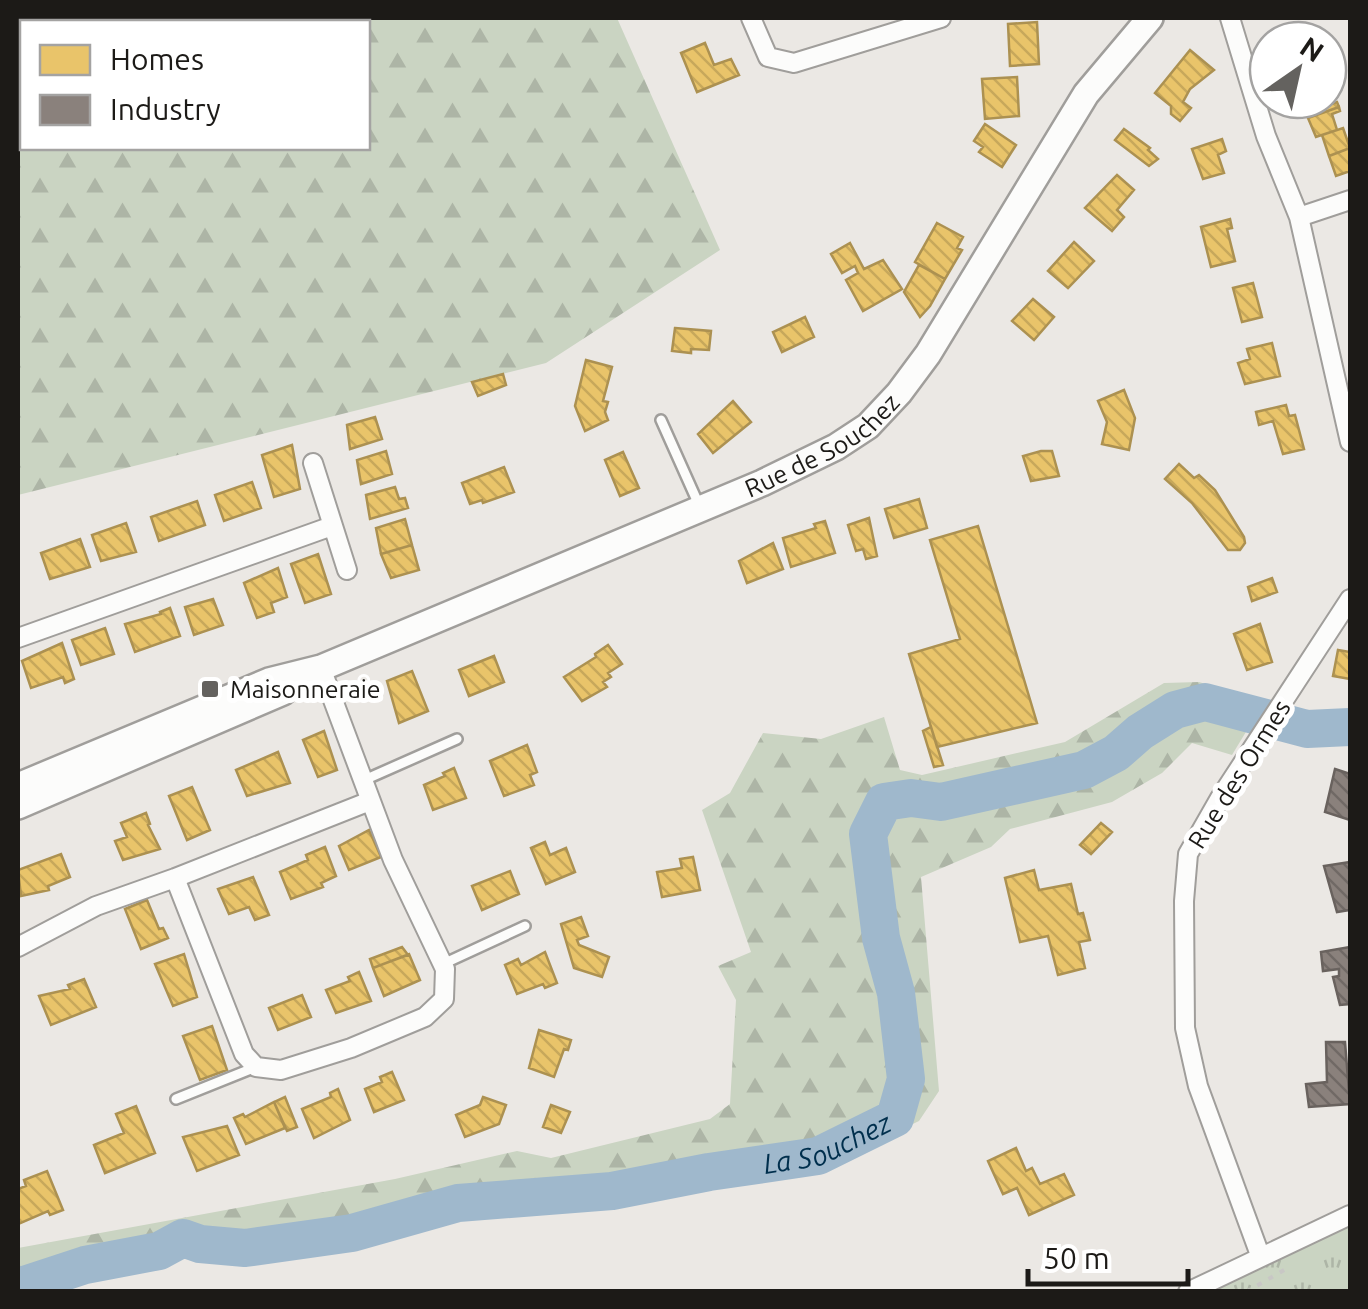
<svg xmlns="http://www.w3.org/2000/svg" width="1368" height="1309" viewBox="0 0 1368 1309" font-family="Ubuntu,sans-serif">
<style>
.grass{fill:url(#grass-tufts)}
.forest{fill:url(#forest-firs);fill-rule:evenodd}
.homes{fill:url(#homes-back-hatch);stroke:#ac9151;stroke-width:2.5}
.industry{fill:url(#industry-back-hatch);stroke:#69625e;stroke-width:2.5}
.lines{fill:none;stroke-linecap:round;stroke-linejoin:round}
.river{stroke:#9fb8cc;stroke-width:38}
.service-casing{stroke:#a09e9b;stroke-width:14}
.minor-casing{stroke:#a09e9b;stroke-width:22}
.secondary-casing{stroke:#a09e9b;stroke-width:30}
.path{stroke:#c8c7c5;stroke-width:4;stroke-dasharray:5 8;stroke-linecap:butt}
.service{stroke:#fcfcfb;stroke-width:9}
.minor{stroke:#fcfcfb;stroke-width:18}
.secondary{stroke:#fcfcfb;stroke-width:25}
.poi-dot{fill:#64625f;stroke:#fff;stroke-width:4}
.labels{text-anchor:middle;stroke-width:10;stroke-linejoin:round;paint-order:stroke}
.street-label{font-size:25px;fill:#1c1a17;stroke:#fff}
.poi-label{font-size:25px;fill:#1c1a17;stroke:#fff;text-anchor:start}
.water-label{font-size:28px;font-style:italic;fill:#002f4d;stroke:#fff}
</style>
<defs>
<pattern id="grass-tufts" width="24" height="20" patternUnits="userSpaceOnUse" patternTransform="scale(2.5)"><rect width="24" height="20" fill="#cad4c2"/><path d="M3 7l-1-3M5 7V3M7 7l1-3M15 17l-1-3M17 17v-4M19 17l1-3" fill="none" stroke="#adb5a6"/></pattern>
<pattern id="forest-firs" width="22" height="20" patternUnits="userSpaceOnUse" patternTransform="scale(2.5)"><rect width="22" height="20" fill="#cad4c2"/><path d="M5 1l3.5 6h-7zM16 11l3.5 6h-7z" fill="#adb5a6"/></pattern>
<pattern id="homes-back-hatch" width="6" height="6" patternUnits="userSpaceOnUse" patternTransform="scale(2.5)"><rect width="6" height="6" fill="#e9c46a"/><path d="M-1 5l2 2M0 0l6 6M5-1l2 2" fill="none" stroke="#c7a85b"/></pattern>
<pattern id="industry-back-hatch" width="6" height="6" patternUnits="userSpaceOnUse" patternTransform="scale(2.5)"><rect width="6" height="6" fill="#8a817c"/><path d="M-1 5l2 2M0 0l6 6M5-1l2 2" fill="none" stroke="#706965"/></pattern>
</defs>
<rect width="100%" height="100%" fill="#ebe8e4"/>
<path class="grass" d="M1350,1224v67l-140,1z"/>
<path class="forest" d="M18,18h599l103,232 -174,113 -528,132zM22,22h346v126h-346z
M1199,682l65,20 -32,53 -40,-12 -30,30 -50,29 -102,27 -19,18 -70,30 18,214 -20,30 -109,53 -49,6 -126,25 -90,8 -37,-7 -19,2 -58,22 -40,1 -67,15 -138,7 -148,38h-20v-43l377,-69 122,-28 34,7 159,-39 20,-15 6,-104 -18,-34 33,-14 -49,-142 28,-17 33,-60 58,6 63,-22 16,53 22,5 143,-33 99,-59z"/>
<path class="homes" d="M1037,22l2,42 -29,2 -2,-42z
M705,43l9,22 17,-6 8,16 -42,17 -16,-39z
M1190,50l24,20 -24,19 -7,13 8,6 -11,13 -9,-7v-8l-16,-13z
M1017,77l2,39 -34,3 -3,-40z
M1302,100h25l2,5 8,-3 2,5 -31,11z
M1339,107l1,4 -8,3 5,16 -21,7 -8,-19z
M985,124l31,21 -14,22 -23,-15 4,-5 -9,-6z
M1343,128l7,20 -21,8 -7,-21z
M1124,129l26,19 -2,2 10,9 -9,7 -34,-26z
M1222,139l4,12 -8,4 6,18 -21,6 -11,-30z
M1350,148v23l-14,5 -7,-20z
M1117,175l17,15 -17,20 7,7 -12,14 -27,-23z
M1230,219l2,9 -5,1 8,32 -24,6 -10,-40z
M937,223l26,14 -6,11 5,2 -17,29 -30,-17z
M1074,242l20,19 -26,27 -20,-17z
M850,243l14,26 19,-9 19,29 -39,22 -17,-31 12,-7 -3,-7 -13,7 -11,-19z
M919,265l26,14 -15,27 -10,11 -16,-25z
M1253,283l9,34 -20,5 -9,-34z
M1033,299l21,18 -20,23 -22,-19z
M805,317l9,20 -32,15 -9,-20z
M675,328l36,3 -2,19 -18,-1v4l-19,-2z
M1272,343l8,33 -35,8 -7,-21 12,-4 -3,-10z
M586,360l26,7 -9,34 5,1 -3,10 3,8 -23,11 -10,-25z
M503,374l3,11 -28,11 -6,-14z
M1124,390l11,28 -6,32 -27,-6 5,-22 -9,-21z
M733,401l18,21 -38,31 -15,-19z
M1286,405l3,11 6,-1 9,34 -21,5 -10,-33 -14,4 -3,-13z
M375,417l7,22 -32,10 -3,-24z
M292,445l8,44 -26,8 -12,-42z
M386,451l6,23 -31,10 -4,-24z
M1041,451h11l7,25 -28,5 -8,-25z
M623,452l16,36 -19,8 -15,-36z
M1179,464l15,14 5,-3 16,15 29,47 1,6 -5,7h-12l-36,-47 -27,-24z
M504,467l10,25 -31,11 -1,-3 -12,4 -8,-21z
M252,482l9,26 -37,13 -9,-26z
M395,487l4,12 6,-1 3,10 -38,11 -4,-24z
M919,499l8,29 -33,10 -9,-29z
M197,501l8,24 -46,16 -8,-24z
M869,518l8,38 -11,3 -3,-10 -7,2 -8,-26z
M405,519l7,26 -31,9 -5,-26z
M825,521l10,32 -44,14 -8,-29 33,-10 -2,-4z
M126,523l10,29 -35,9 -9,-26z
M978,526l59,197 -100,24 -28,-93 51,-15 -30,-99z
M80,539l10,28 -40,12 -9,-26z
M773,543l10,26 -36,14 -8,-22z
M412,545l7,25 -28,8 -10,-24z
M318,554l13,40 -26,9 -14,-39z
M278,568l9,29 -16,6 3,9 -17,6 -13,-35z
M1272,578l5,14 -25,9 -4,-14z
M213,599l10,26 -29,10 -9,-28z
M170,608l10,28 -45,16 -10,-28 36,-10 -1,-2z
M1260,624l12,38 -25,8 -13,-36z
M105,628l9,26 -33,11 -9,-25z
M62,643l12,36 -9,4 -2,-6 -32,11 -9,-27z
M608,645l14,19 -14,9 3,4 -8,5 4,5 -25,14 -18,-24 32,-20 -1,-3z
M1338,650l12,2v27l-17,-3z
M494,656l10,26 -35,14 -10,-26z
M412,671l16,40 -29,12 -12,-42z
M931,727l12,38 -9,2 -11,-36z
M324,731l13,39 -19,7 -15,-37z
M527,745l10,27 -7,3 4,10 -30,11 -14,-35z
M278,752l12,31 -43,13 -11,-26z
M454,768l12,30 -33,12 -9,-25 21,-9 -2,-3z
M192,787l18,43 -23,10 -18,-44z
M146,813l4,11 -2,1 12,24 -37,11 -8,-19 12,-4 -6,-14z
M1101,823l11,9 -21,22 -11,-9z
M369,830l12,27 -32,13 -10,-24z
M545,842l5,13 16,-7 9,24 -29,12 -15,-36z
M325,847l11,29 -15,7 2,4 -32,12 -11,-27 28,-12 -2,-5z
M61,854l9,23 -22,9 1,4 -28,6 -3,-26z
M693,857l7,33 -38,7 -5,-25 25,-4 -2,-9z
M1034,870l5,20 32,-6 7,30 5,-1 7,27 -11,2 6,26 -27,7 -10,-39 -28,6 -15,-64z
M510,871l9,23 -37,16 -10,-24z
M253,877l16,38 -14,5 -6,-13 -20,7 -11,-25z
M147,900l12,29 4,-1 5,10 -27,11 -16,-40z
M581,917l7,19 -11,4 2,5 30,12 -7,20 -28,-9 -13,-44z
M402,947l6,8 -35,13 -3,-9z
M545,952l12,31 -12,5 -2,-4 -26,10 -12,-29 13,-6 3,6z
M184,954l13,43 -24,9 -18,-42z
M409,954l11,26 -36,16 -11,-28z
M359,972l12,29 -35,12 -10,-23 24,-9 -2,-4z
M84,979l12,28 -45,18 -12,-29 31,-7 -2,-4z
M302,995l9,22 -33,13 -9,-22z
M212,1026l15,44 -27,10 -17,-44z
M539,1030l32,10 -3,10 -4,-1 -10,28 -25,-9z
M392,1072l12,28 -30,12 -9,-23 17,-7 -2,-5z
M338,1089l12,31 -36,18 -12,-29 29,-12 -1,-4z
M285,1097l12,30 -10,4 -13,-29z
M483,1097l23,8 -7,19 -34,13 -9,-22 24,-10z
M274,1102l11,26 -39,16 -12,-26 9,-4 2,3z
M551,1105l19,7 -9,21 -18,-6z
M136,1106l19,47 -50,20 -11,-28 30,-12 -8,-19z
M227,1126l12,29 -42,16 -14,-34z
M1016,1148l10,23 6,-3 8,16 24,-10 10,21 -45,20 -12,-27 -14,6 -15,-33z
M47,1171l16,39 -13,5 -2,-4 -30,13v4v-39l8,-3 -2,-6z"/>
<path class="industry" d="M1335,769l15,5v46l-25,-8z
M1350,862v48l-13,2 -13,-46z
M1350,947v57l-10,1 -7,-28 6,-1v-7l-16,2 -2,-19z
M1326,1042h19l5,62 -41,3 -3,-23 21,-2z"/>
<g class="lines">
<path class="river" id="s1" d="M18,1287l67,-22 74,-14 24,-13 17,6 45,4 107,-15 106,-30 154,-12 97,-19 109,-16 77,-38 11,-39 -10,-86 -15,-55 -13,-104 16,-32 27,-4 30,4 143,-32 32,-17 24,-21 35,-22 30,-8 102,27 43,-2"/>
<g class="service-casing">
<path id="service" d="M661,420l38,85
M362,781l95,-42
M443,964l82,-38
M176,1099l80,-32"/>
</g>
<g class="minor-casing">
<path id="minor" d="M751,18l17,39 26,6 147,-45
M1230,18l36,118 33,81 51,225
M1299,217l51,-17
M313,463l34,107
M18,638l314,-112
M175,878l69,176 12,13 25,3 70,-22 74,-31 19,-18 1,-30 -52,-109 -72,-192
M18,947l78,-41 79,-28 195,-77
M1260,1255l-62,-169 -13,-58 -1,-127 4,-47 32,-56 130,-199
M1188,1292l162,-77"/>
</g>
<g class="secondary-casing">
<g id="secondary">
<path id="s2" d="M18,786l251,-105 52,-13 441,-185 74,-36 32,-21 31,-33 29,-39 158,-260 64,-76"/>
<path d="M18,806l265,-114"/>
</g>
</g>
<path class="path" d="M1246,1292l40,-23"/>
<use href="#service" class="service"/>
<use href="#minor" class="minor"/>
<use href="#secondary" class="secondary"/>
</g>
<rect class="poi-dot" x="200" y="679" width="20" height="20" rx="5"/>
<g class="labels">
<g class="street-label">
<text dy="9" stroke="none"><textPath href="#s2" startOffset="875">Rue de Souchez</textPath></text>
<text transform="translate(1239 774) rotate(-58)" y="9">Rue des Ormes</text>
</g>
<g class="poi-label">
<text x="230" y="698">Maisonneraie</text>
</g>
<g class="water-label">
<text dy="10" stroke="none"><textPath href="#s1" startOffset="830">La Souchez</textPath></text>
</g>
</g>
<rect width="1368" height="1309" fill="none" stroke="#1c1a17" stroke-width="40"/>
<rect x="20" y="20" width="350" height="130" fill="#ffffff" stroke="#a4a3a2" stroke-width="2.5"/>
<rect x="40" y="45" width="50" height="30" fill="#e9c46a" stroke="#a4a3a2" stroke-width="2.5"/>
<text x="110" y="70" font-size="30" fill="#1c1a17">Homes</text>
<rect x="40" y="95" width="50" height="30" fill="#8a817c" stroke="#a4a3a2" stroke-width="2.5"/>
<text x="110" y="120" font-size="30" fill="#1c1a17">Industry</text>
<g transform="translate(1298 70) rotate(34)"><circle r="48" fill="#ffffff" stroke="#a4a3a2" stroke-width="2.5"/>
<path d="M0-8L18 38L0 25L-18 38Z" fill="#64625f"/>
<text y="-15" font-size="28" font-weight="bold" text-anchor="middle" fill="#1c1a17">N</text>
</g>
<path d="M1028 1269v15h160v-15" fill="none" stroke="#1c1a17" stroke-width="5"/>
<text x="1043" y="1269" font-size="30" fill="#1c1a17" stroke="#ffffff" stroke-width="8" paint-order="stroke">50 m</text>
</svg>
